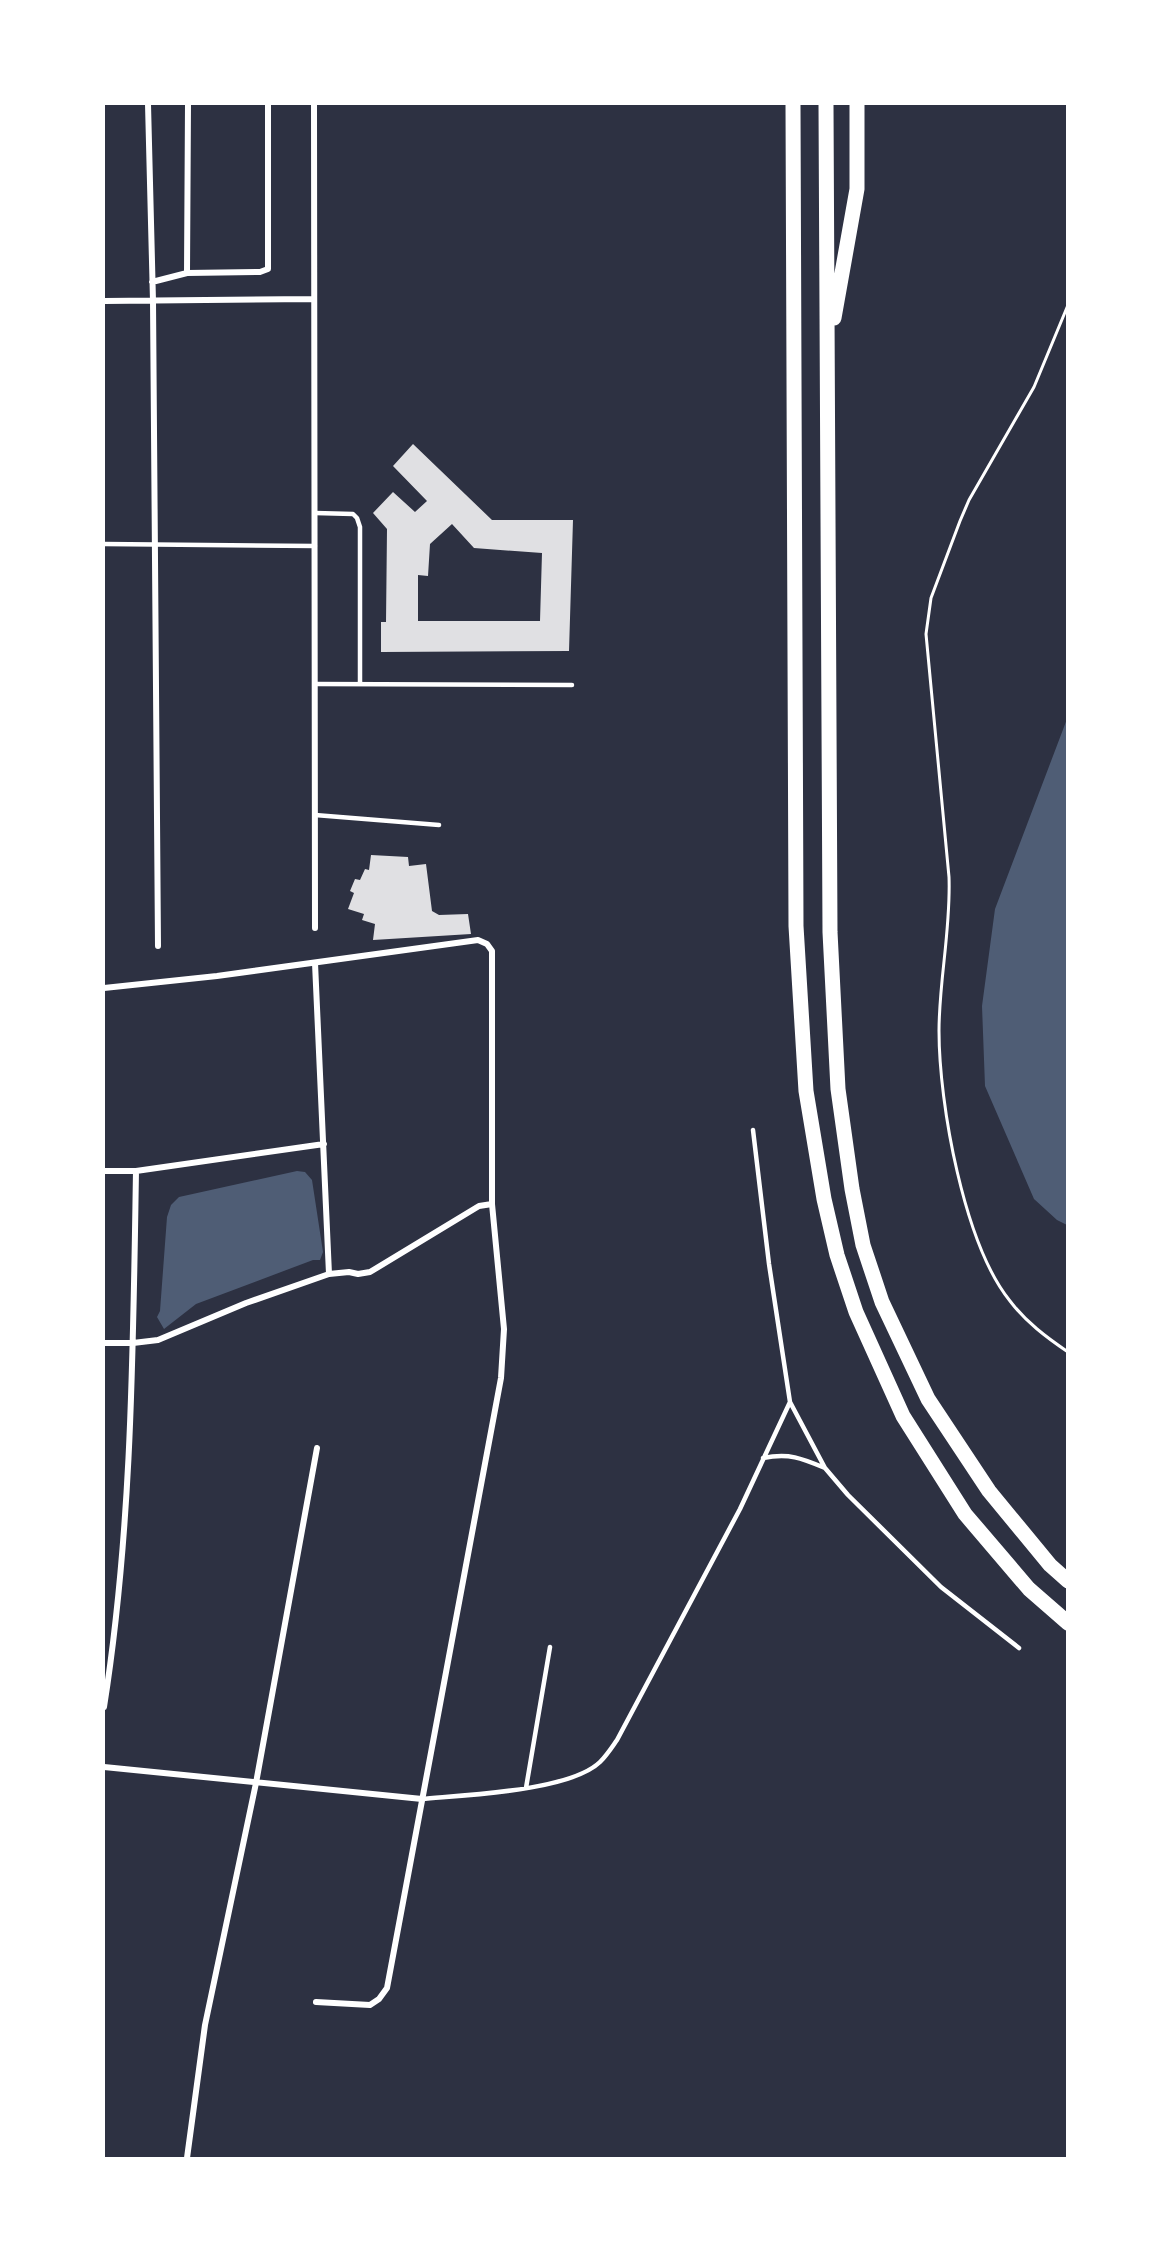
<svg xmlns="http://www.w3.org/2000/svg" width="1171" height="2262" viewBox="0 0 1171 2262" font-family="Jost,sans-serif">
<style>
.water{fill:#4f5d75}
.building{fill:#e0e0e3;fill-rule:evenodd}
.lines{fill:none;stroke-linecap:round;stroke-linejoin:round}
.path{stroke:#fff;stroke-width:3}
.service{stroke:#fff;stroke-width:4.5}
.minor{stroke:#fff;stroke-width:6}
.trunk{stroke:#fff;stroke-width:15}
</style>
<rect width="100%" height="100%" fill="#2d3142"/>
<path class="water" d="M1067,719l1,506h-1l-10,-5 -23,-21 -49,-113 -3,-80 13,-97z
M297,1171l8,1 7,8 11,72 -3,8h-7l-117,44 -32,25 -7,-12 3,-6 7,-94 4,-12 8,-8z"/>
<path class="building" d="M413,444l79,76h81l-4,131 -188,1v-30h5l1,-93 -14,-16 20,-21 22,20 12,-11 -34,-35zM452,524l22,24 68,5 -2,68h-122v-46l10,1 2,-32z
M371,855l37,2 1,9 17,-2 6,47 7,4 29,-1 3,20 -98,6 2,-16 -13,-4 2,-6 -16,-5 6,-16 -4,-2 5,-12 5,1 5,-11 4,1z"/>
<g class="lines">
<path class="path" d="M1068,305l-34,82 -65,113 -9,21 -29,77 -5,36 23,243c2,52 -10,103 -10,154 0,73 25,213 71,270 16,21 36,36 58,51"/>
<path class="service" d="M315,513l38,1 4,4 3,9v157
M104,544l211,2
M315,684l257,1
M315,815l124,10
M790,1402l35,66 23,27 93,92 78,61
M763,1458c26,-5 38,0 62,10
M526,1788l24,-141
M422,1799c43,-4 148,-8 178,-37 7,-7 12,-15 17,-22l123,-231 50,-107 -21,-138 -16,-134"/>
<path class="minor" d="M148,104l5,197 5,645
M314,104l1,824
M187,273l1,-169
M152,282l35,-9 73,-1 8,-3v-165
M104,301l210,-2
M315,963l14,311
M104,988l113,-12 261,-36 9,4 5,7v253l12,125 -3,49 -114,610 -8,11 -9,6 -54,-3
M104,1171h32l188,-27
M104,1343h29l25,-3 88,-37 83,-29 20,-2 9,2 12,-2 109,-66 13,-2
M104,1707c28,-177 29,-357 32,-536
M104,1767l318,32
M187,2158l18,-133 51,-242 61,-335"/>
<path class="trunk" d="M793,104l3,822 10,165 18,108 13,56 19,57 47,104 62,98 64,75 39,34
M826,104l4,828 8,157 14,100 11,56 19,57 46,97 61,92 61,74 18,16
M834,318l23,-129v-85"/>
</g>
<rect width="1171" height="2262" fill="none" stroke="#ffffff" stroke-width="210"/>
</svg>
